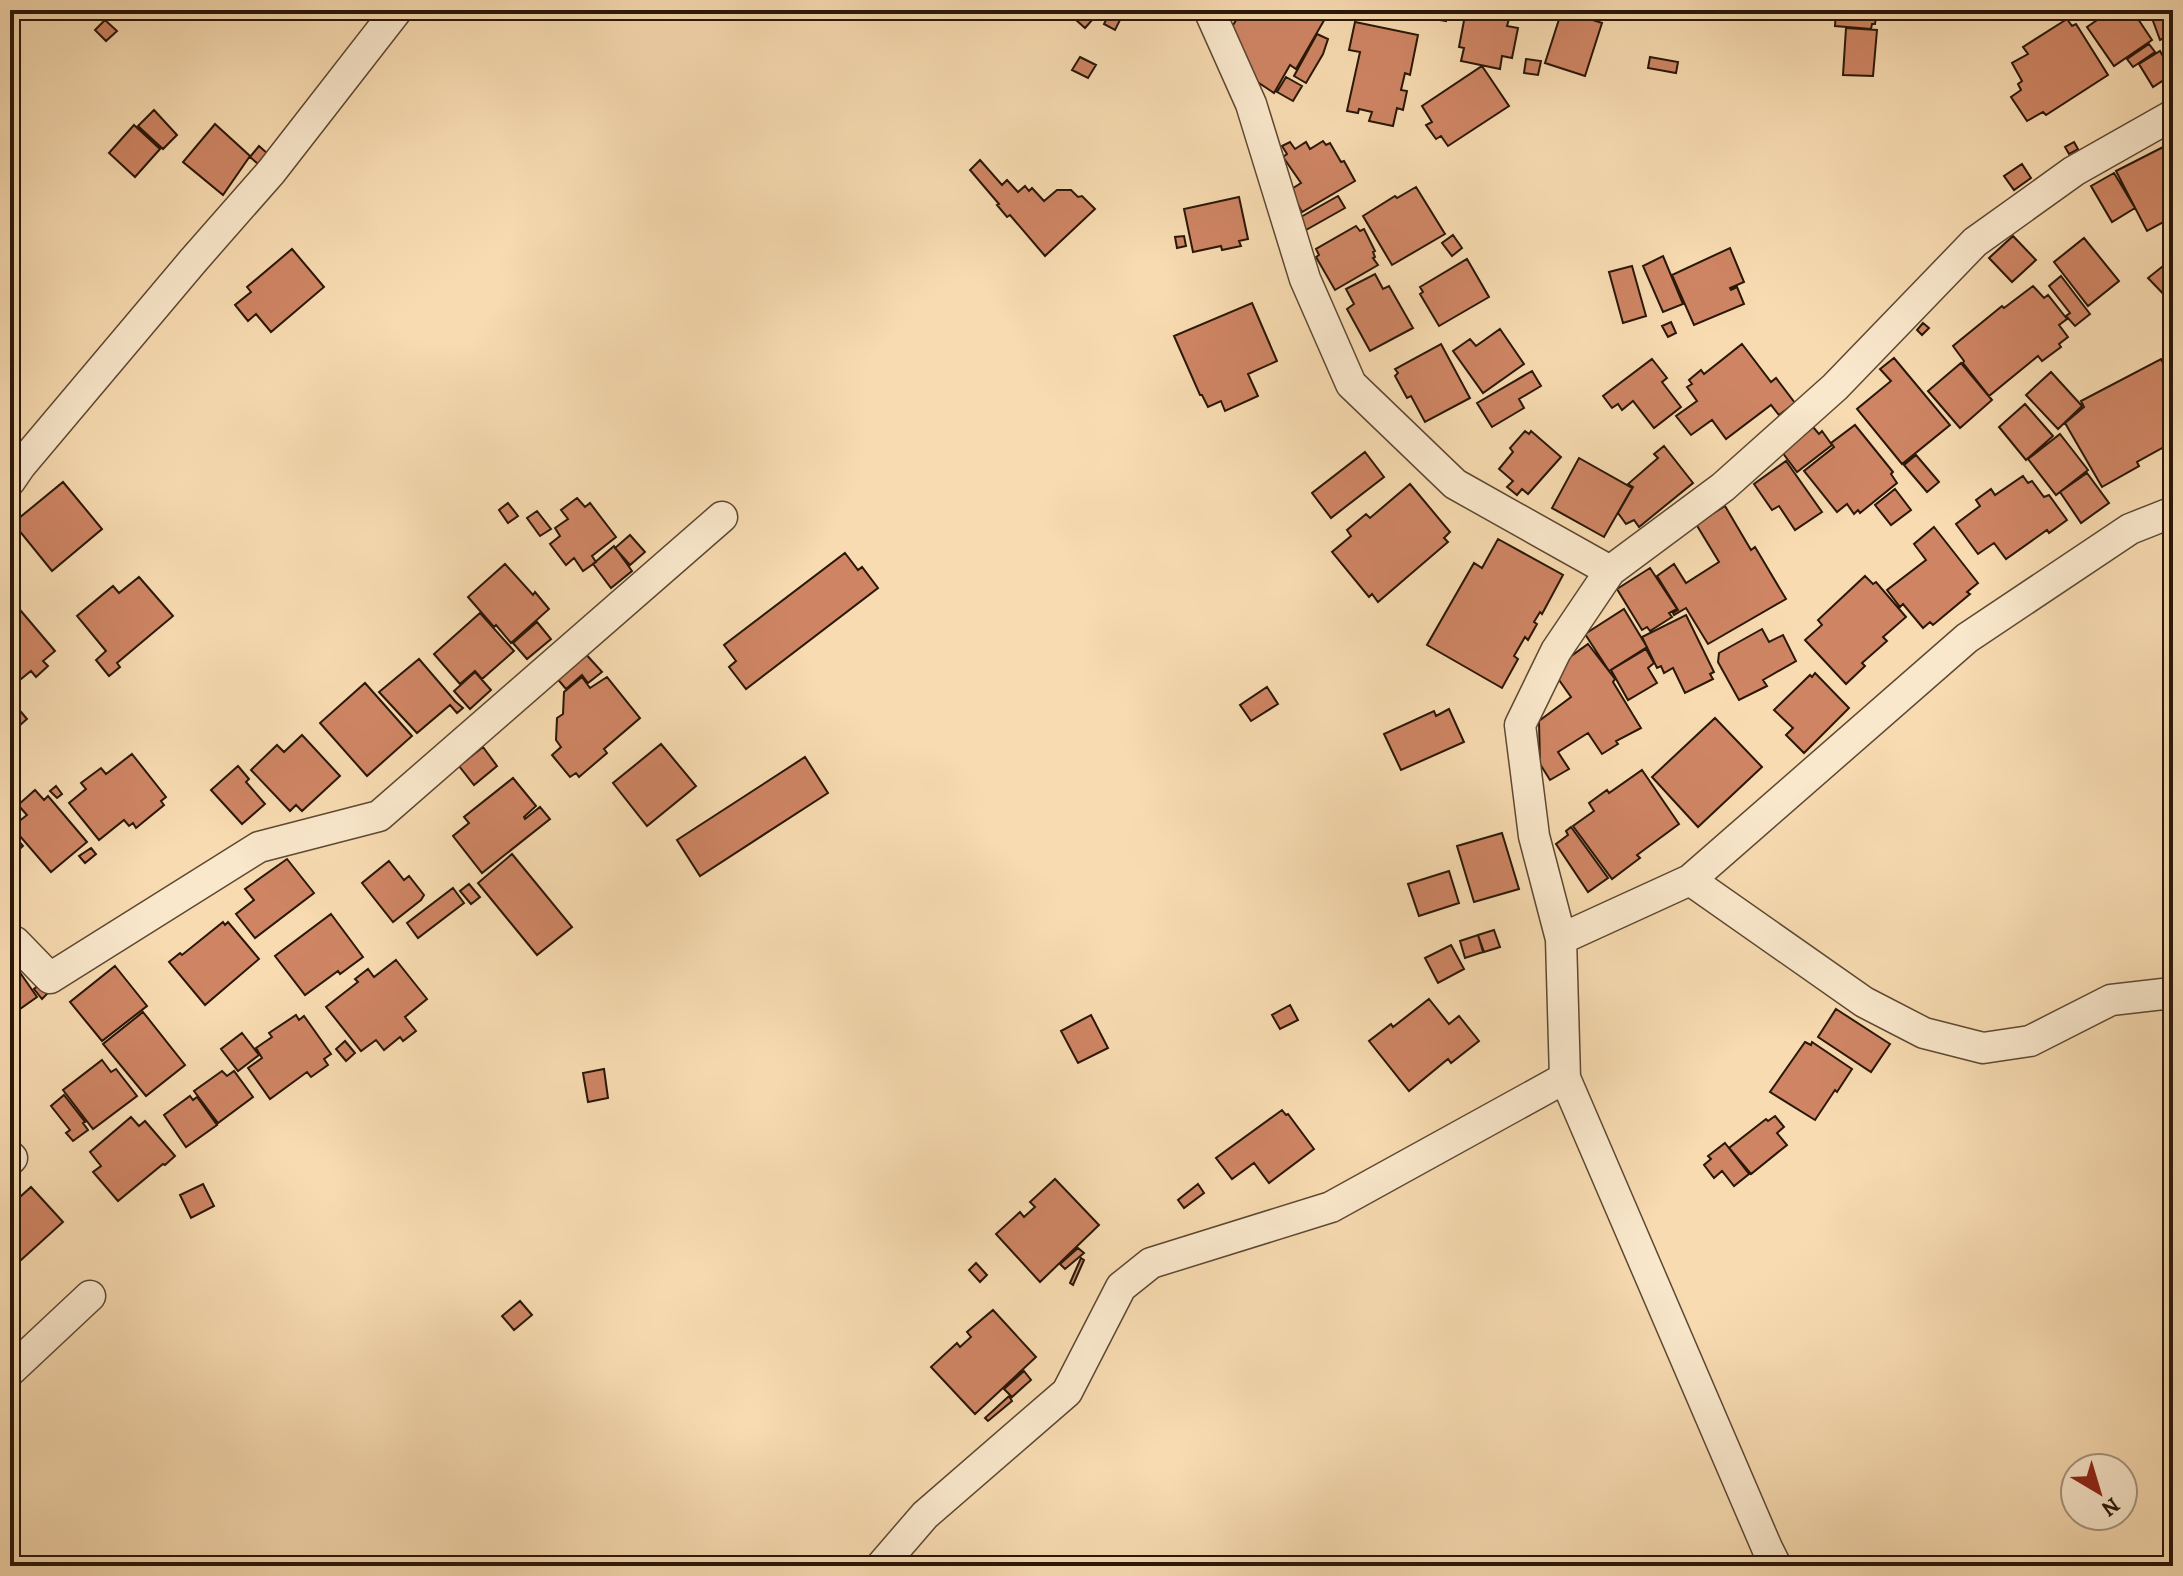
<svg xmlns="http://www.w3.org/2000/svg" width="2183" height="1576" viewBox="0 0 2183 1576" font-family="Alegreya,serif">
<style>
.building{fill:#cf8564;stroke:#291708;stroke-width:2}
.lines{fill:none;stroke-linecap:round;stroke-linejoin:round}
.minor-casing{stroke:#5d4832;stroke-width:33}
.minor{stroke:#fae8cc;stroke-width:30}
</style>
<rect width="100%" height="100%" fill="#f8dbb1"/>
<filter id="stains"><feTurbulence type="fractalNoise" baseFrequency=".0025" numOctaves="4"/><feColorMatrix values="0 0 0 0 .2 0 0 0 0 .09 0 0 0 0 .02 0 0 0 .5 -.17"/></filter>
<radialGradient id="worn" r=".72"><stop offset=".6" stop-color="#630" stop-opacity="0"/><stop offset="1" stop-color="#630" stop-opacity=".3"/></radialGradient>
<path class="building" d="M1065,10h36l-16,18z
M1111,10h14l-10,20 -11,-6z
M1242,10h88l-34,59 -6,-4 -16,28 -18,-12 -27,-49z
M1436,10h12l-2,11 -12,-2z
M1466,10h38l-2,7 7,2 -2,7 11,2 -6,30 -10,-2 -2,13 -39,-8 3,-13 -5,-1z
M1562,10l40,13 -17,53 -40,-13z
M1836,10h41l-2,14h-3l-1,5 -36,-3z
M2112,10h20l20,30 -38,26 -27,-39z
M2149,10h24v34l-4,-8 -9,4z
M2067,19l5,7 4,-2 32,51 -62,40 -3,-3 -16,9 -16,-24 10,-7 -3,-6 4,-3 -10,-18 16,-9 -5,-7z
M105,20l12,11 -11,10 -11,-11z
M1355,22l63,13 -8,40 -5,-2 -4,17 6,1 -4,19 -6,-2 -4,18 -24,-5 3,-9 -13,-3 -1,4 -11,-2 13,-59 -11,-2z
M1846,28l31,2 -4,46 -30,-1z
M1317,34l11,5 -5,15 -17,29 -12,-7z
M2149,44l6,8 -22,15 -6,-8z
M2160,51l13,23 -20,13 -14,-23z
M1080,57l16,8 -8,13 -16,-8z
M1650,57l28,5 -2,11 -28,-5z
M1526,59l15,2 -3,14 -14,-2z
M1482,66l27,40 -61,40 -7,-10 -5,3 -10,-14 6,-3 -10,-16z
M1286,77l16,9 -9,15 -16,-9z
M154,110l23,25 -14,14 -25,-23z
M215,124l35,32 -27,39 -40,-33z
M134,125l26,24 -25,28 -26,-24z
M1323,141l3,4 4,-2 11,19 3,-1 11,20 -53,31 -12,-22 11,-7 -18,-26 4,-3 -5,-8 8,-4 5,7 11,-7 4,7z
M2074,142l4,7 -9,5 -4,-7z
M2173,142v75l-26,14 -31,-60z
M259,146l8,7 -9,11 -8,-7z
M980,160l22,25 5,-5 11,12 7,-6 4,5 3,-3 12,13 13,-11h14l7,7 4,-1 13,13 -50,47 -35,-41 -3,2 -10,-12 2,-1 -29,-34z
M2022,164l9,14 -17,12 -10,-14z
M2114,173l21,35 -23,14 -21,-36z
M1416,187l29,47 -53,31 -29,-49 32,-20 2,2z
M1338,196l7,12 -39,22 -7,-12z
M1239,197l9,42 -9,2 2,5 -19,4 -1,-4 -28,6 -9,-43z
M1356,226l4,5 4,-2 11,22 -2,1 2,5 -2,1 5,7 -43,25 -19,-33 3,-2 -3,-6z
M1453,235l9,13 -10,8 -10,-13z
M1184,236l2,10 -9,2 -2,-11z
M2013,236l23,24 -24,22 -23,-24z
M2084,238l35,43 -31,25 -34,-44z
M1730,248l14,34 -14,6 1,2 6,-3 7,17 -50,21 -22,-50z
M292,249l32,38 -53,45 -15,-18 -8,7 -13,-16 16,-13 -4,-5z
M1663,256l20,48 -20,8 -20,-46z
M2173,258v46l-25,-26z
M1467,259l22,38 -50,29 -19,-32 3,-2 -3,-5z
M1632,266l14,50 -23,7 -14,-51z
M1375,274l8,15 6,-3 24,42 -43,23 -23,-42 7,-5 -8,-15z
M2061,276l29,38 -15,12 -9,-10 4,-3 -21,-27z
M2033,286l11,12 4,-3 19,24 -8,6 9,12 -9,7 2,3 -19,14 -4,-5 -49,40 -26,-33 1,-2 -11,-15 49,-40 2,2z
M1252,303l25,58 -29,13 10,22 -33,15 -4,-10 -13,6 -6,-12h-2l-26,-59z
M1671,322l5,11 -8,4 -6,-11z
M1923,323l6,5 -7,7 -5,-5z
M1500,329l24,35 -41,29 -30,-42 17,-12 6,7z
M1441,344l29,54 -45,24 -14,-26 -4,2 -12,-22 3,-3 -3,-4z
M1742,344l29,38 5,-4 19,25 -16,12 -8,-10 -45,34 -14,-19 -21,15 -15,-19 21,-15 -10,-14 5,-3 -3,-4 12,-10 3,4z
M1894,358l56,67 -48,39 -45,-55 34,-28 -11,-12z
M2173,358v84l-36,20 2,4 -37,21 -37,-64 19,-16 -3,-6 80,-42 2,4z
M1652,359l15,19 -5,4 19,25 -27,21 -21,-27 -11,9 -4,-6 -6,4 -9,-12z
M1961,363l31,37 -32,28 -32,-37z
M1532,371l9,15 -22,13 5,9 -32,19 -15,-24z
M2051,372l31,34 -24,23 -32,-34z
M2025,404l28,32 -27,24 -27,-33z
M1855,425l38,47 -2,2 6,9 -37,30 -2,-3 -4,4 -7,-10 -10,8 -33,-41 30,-24 -3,-4z
M1813,427l6,7 3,-3 10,14 -35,27 -15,-20z
M1525,431l4,3 2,-3 30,26 -33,37 -6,-5 -5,6 -10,-8 6,-6 -14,-12 14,-17 -3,-4z
M2060,434l28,36 -32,25 -28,-36z
M1664,446l29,37 -54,44 -5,-7 -8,4 -8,-11 15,-26 -5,-3 30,-26 -4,-4z
M1365,452l19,25 -53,41 -19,-25z
M1916,455l23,27 -12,10 -23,-27z
M1579,458l53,30 -28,49 -52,-29z
M1786,461l36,51 -27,18 -16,-24 -7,4 -18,-26z
M2087,473l22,30 -28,20 -21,-31z
M2023,476l5,7 4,-2 12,16 5,-2 18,25 -18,13 -2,-3 -41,29 -12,-16 -16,11 -22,-30 24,-18 -4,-6 15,-11 4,6z
M63,482l39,47 -50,42 -39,-48z
M1410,484l40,48 -6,6 4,4 -70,60 -6,-8 -3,3 -37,-45 19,-16 -4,-6 19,-16 4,4z
M1895,489l16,21 -20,15 -16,-20z
M577,498l8,9 5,-4 26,34 -24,19 4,6 -13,9 -9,-13 -8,7 -16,-21 10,-8 -5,-8 13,-9 -7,-9z
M508,503l10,13 -10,7 -9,-13z
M1725,506l26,44 4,-3 31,52 -78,45 -22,-36 -12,7 -1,-2 5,-3 -21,-34 17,-12 12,19 33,-21 -23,-38z
M537,511l14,18 -11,7 -13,-18z
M1934,527l44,56 -11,9 3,2 -37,31 -3,-3 -7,6 -20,-24 -3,3 -13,-17 39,-30 -12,-16z
M630,535l15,17 -15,13 -15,-17z
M1498,539l65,36 -21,39 -2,-2 -6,10 3,2 -9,16 -3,-3 -11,19 4,3 -16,29 -75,-43 47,-82 8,5z
M614,546l18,25 -21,17 -18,-24z
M845,553l13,17 4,-3 16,21 -132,101 -17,-22 7,-6 -12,-16z
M505,564l28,31 2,-3 14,17 -38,34 -15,-18 -2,2 -26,-30z
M1650,568l27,41 -8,4 3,4 -22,14 -3,-4 -5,3 -25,-41z
M1865,576l8,8 3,-2 30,35 -23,20 4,4 -25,22 3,3 -19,18 -41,-44 17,-15 -4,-5z
M139,577l34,39 -56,47 3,4 -11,9 -13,-16 10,-9 -29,-35 36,-30 6,7z
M1624,609l23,38 -38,24 -24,-37z
M21,611l34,40 -12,10 5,5 -12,11 -5,-6 -21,17v-67z
M480,613l34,38 -32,28 -7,-8 -15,13 -26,-30z
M1686,615l28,57 -4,2 3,5 -28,14 -12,-25 -9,5 -3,-7 -4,2 -15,-31z
M537,622l14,17 -24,20 -14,-16z
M1762,629l7,13 14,-7 13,26 -33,19 4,6 -28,14 -21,-38 1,-9z
M1588,644l27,35 -2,3 28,46 -25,13 2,3 -16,10 -14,-21 -30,19 11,17 -19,11 -10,-16 -1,-43 32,-24 -19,-27z
M1646,649l8,14 -6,5 9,15 -29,17 -17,-30z
M583,651l19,21 -14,11 -6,-8 -16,14 -11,-13z
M419,659l36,42 8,7 -6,5 -7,-8 -33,28 -38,-41z
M475,672l16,18 -21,19 -16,-18z
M1815,673l34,35 -45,45 -18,-18 7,-7 -19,-18 36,-35 2,2z
M582,677l8,11 17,-11 33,41 -36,31 3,4 -28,24 -3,-4 -6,4 -18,-22 9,-8 -5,-7 1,-22 6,-4 1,-22z
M365,683l47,53 -45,40 -47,-53z
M1267,687l11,17 -27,17 -11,-16z
M10,699l17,20 -17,15z
M1449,709l15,33 -63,28 -17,-36 50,-23 2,5z
M1715,718l47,49 -64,60 -46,-50z
M302,735l38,41 -38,35 -6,-6 -6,6 -39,-41 26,-25 7,7z
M661,744l35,42 -49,40 -34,-43z
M483,747l14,19 -23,19 -15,-19z
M132,754l34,43 -5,4 3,4 -28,23 -3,-5 -4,3 -5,-6 -25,20 -30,-37 17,-14 -5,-6 20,-15 5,6z
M805,757l23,36 -128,83 -23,-36z
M238,766l11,13 -3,3 19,22 -23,20 -31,-34z
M1642,770l37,54 -42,31 3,3 -28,21 -39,-53 21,-15 -5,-8 18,-13 2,3z
M513,778l23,28 -12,11 1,2 15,-12 10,12 -68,54 -29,-37 16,-13 -5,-6z
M56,786l6,8 -5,4 -7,-7z
M35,790l9,10 4,-4 39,46 -36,30 -39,-45 15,-12 -9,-10z
M1571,827l37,51 -20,14 -32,-48 12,-9 -2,-4z
M10,831l13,15 -13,12z
M1502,833l17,56 -45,13 -17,-56z
M91,848l5,6 -11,9 -6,-7z
M512,854l60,73 -35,28 -59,-72z
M287,859l27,34 -59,45 -19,-24 18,-14 -9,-11z
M389,861l15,19 5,-4 15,19 -3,5 -28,22 -31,-39z
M1449,871l10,32 -40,13 -11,-32z
M469,884l11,13 -9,7 -11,-13z
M453,888l11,15 -46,35 -11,-15z
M331,914l32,43 -23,17 -2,-3 -33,24 -30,-39z
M223,922l2,3 3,-3 31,37 -54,46 -36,-43 11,-9 2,2z
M1494,930l6,17 -16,5 -6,-17z
M1478,935l5,17 -18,6 -5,-17z
M1451,945l13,24 -26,14 -13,-25z
M396,960l31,39 -22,18 11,14 -13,10 -3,-4 -16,13 -8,-10 -15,11 -35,-44 32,-25 -3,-3 13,-10 6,8z
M115,966l32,40 -45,35 -32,-39z
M21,974l16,23 -27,19v-34z
M40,984l7,10 -5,5 -8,-10z
M1429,999l20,25 10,-8 20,25 -28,22 -3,-4 -39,32 -40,-50 22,-17 2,3z
M1290,1005l8,15 -18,9 -8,-14z
M1836,1009l54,35 -19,28 -53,-35z
M143,1012l42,53 -39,31 -43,-52z
M296,1015l3,5 5,-4 27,38 -7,5 4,6 -17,12 -4,-5 -37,27 -22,-31 14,-10 -6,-10 16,-11 -3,-4z
M1091,1015l17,33 -30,15 -17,-32z
M242,1033l17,22 -21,16 -17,-22z
M345,1041l10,12 -9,8 -10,-12z
M1805,1042l6,3 1,-3 40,27 -15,23 -2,-2 -20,30 -45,-28z
M102,1060l9,12 5,-3 21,27 -44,33 -30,-39z
M604,1069l4,29 -20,4 -5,-29z
M222,1071l5,5 7,-5 19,26 -35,26 -24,-32z
M64,1095l21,27 -2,1 5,7 -15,11 -7,-8 4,-3 -19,-24z
M190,1096l3,4 4,-3 20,28 -31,22 -22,-32z
M1282,1110l4,5 2,-1 26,35 -45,34 -15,-20 -22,16 -16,-21z
M1775,1116l9,11 -7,6 10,12 -36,29 -22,-26 37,-29 2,2z
M131,1117l8,9 6,-5 30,35 -10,9 -2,-1 -45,37 -25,-29 8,-6 -11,-14z
M1725,1143l24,31 -15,12 -12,-15 -8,7 -10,-13 7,-6 -3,-3z
M1055,1179l44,46 -59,57 -44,-48 24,-22 4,5 11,-10 -5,-5z
M203,1184l11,22 -23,12 -11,-23z
M1198,1184l6,9 -20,15 -6,-8z
M31,1187l32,35 -53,48v-64z
M1078,1248l6,5 -19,16 -5,-5z
M1081,1258l3,2 -11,25 -3,-2z
M976,1263l11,12 -7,7 -11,-12z
M520,1301l12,14 -18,15 -12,-14z
M993,1310l43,47 -61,57 -44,-47 26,-24 3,4 11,-10 -4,-5z
M1024,1371l7,9 -19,17 -8,-8z
M1009,1396l3,5 -24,20 -3,-3z"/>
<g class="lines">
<g class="minor-casing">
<path id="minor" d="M1209,10l42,94 54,175 46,105 104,100 155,87
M10,481l11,-16 171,-203 79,-90 126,-162
M1690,880l174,122 60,31 59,15 47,-7 81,-41 52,-6 10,2
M1561,939l129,-59 277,-242 163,-109 43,-17
M10,946l5,-4 35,36 209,-131 120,-31 343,-299
M10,1156l2,2 -2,2
M10,1371l80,-75
M881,1566l44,-51 142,-123 54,-105 30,-24 180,-56 234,-129
M1776,1566l-9,-18 -202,-470 -4,-139 -27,-103 -14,-111 36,-74 54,-80 113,-84 112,-100 140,-145 99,-71 99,-56"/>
</g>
<use href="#minor" class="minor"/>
</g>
<rect width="2183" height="1576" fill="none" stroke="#f8dbb1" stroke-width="40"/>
<rect x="12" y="12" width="2159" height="1552" fill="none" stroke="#291708" stroke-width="4"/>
<rect x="20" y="20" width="2143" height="1536" fill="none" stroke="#291708" stroke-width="2"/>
<g transform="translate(2099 1492) rotate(142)"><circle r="38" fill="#fae8cc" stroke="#a6947e" stroke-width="2"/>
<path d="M0-6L14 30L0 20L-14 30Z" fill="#8f2418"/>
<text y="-12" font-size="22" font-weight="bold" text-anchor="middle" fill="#291708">N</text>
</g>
<rect width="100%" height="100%" filter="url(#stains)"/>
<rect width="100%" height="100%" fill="url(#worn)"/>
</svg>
